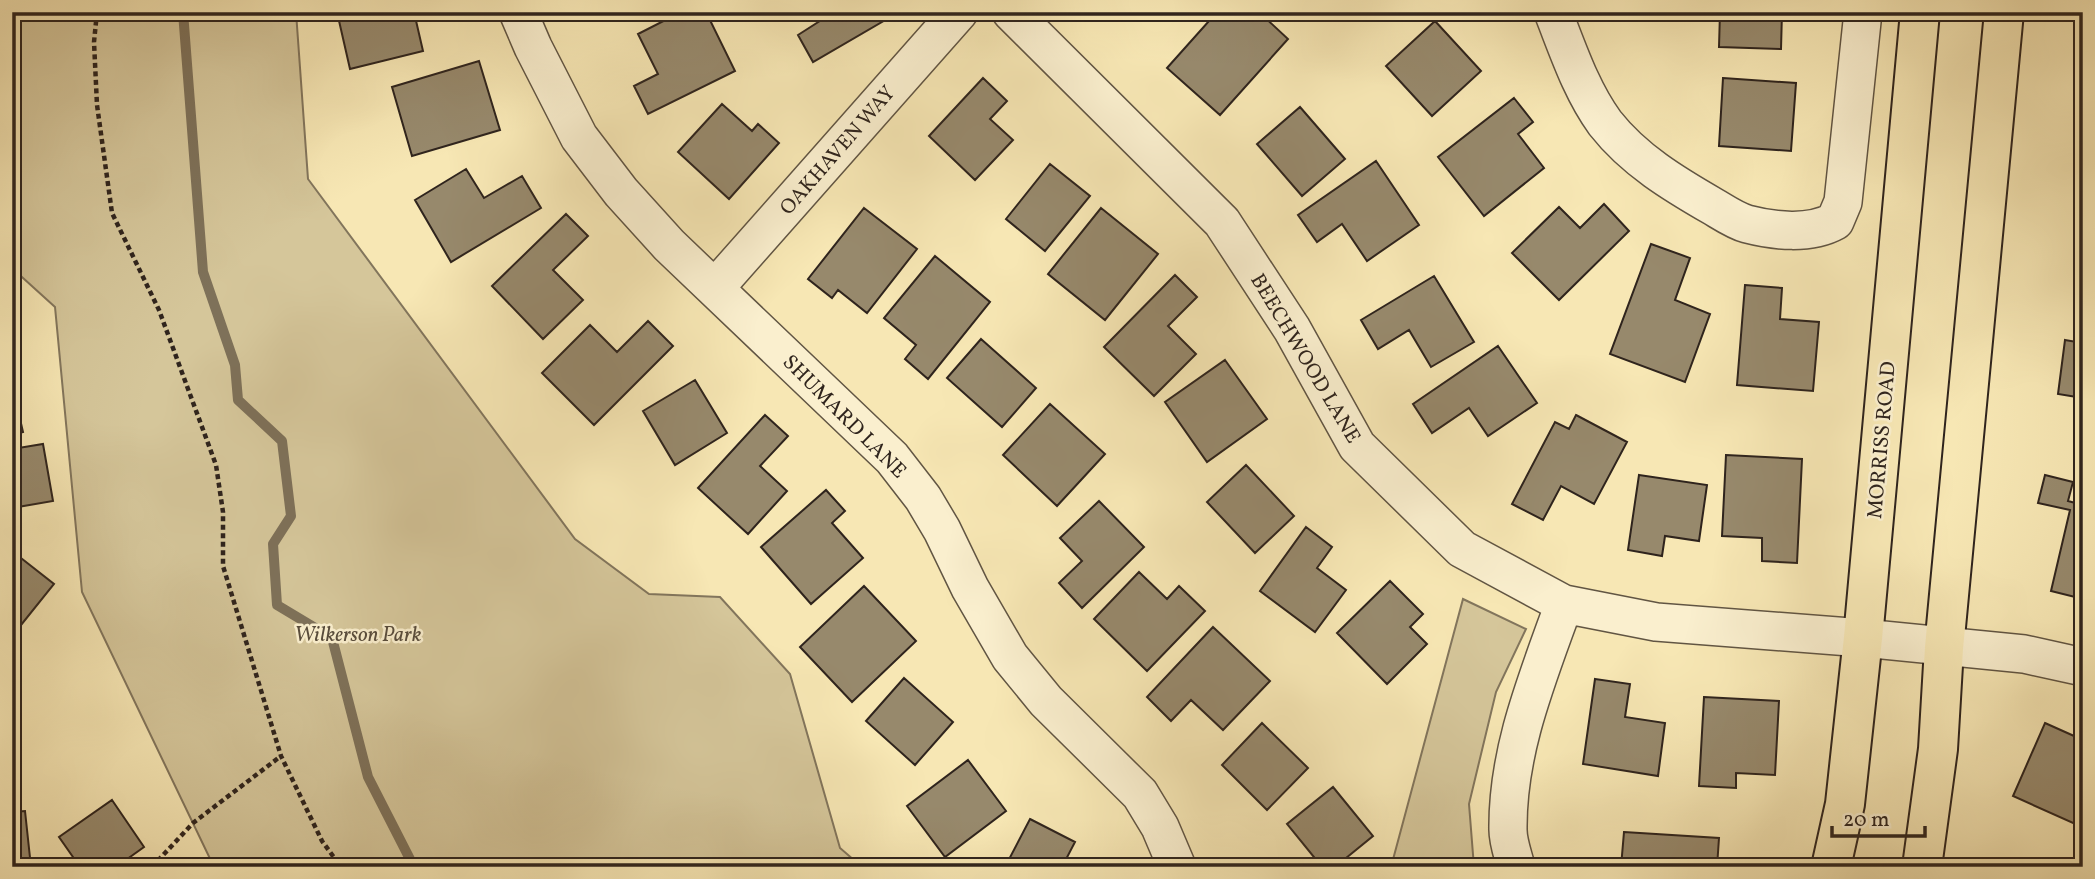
<svg xmlns="http://www.w3.org/2000/svg" width="2095" height="879" viewBox="0 0 2095 879" font-family="Vollkorn,serif">
<style>
.green{fill:#d5c69a;stroke:#82755c;stroke-width:2}
.lines{fill:none;stroke-linecap:round;stroke-linejoin:round}
.stream{stroke:#7e7159;stroke-width:10}
.building{fill:#97896c;stroke:#2f241d;stroke-width:2}
.minor-casing{stroke:#615543;stroke-width:40}
.major-casing{stroke:#2f241d;stroke-width:42}
.path{stroke:#2f241d;stroke-width:4.5;stroke-dasharray:5 3.5;stroke-linecap:butt}
.minor{stroke:#faefce;stroke-width:37}
.major{stroke:#f7e7b4;stroke-width:38}
.labels{text-anchor:middle;stroke-width:5;stroke-linejoin:round;paint-order:stroke}
.street-label{font-size:21px;fill:#2f241d;stroke:#faefce}
.park-label{font-size:21px;font-style:italic;fill:#584c3c;stroke:#faefce}
</style>
<rect width="100%" height="100%" fill="#f7e7b4"/>
<filter id="stains"><feTurbulence type="fractalNoise" baseFrequency=".00286" numOctaves="4"/><feColorMatrix values="0 0 0 0 .2 0 0 0 0 .09 0 0 0 0 .02 0 0 0 .5 -.17"/></filter>
<radialGradient id="worn" r=".72"><stop offset=".6" stop-color="#630" stop-opacity="0"/><stop offset="1" stop-color="#630" stop-opacity=".3"/></radialGradient>
<path class="green" d="M12,12h284l12,167 267,360 74,55 71,3 70,77 50,174 22,19h-648l-132,-275 -27,-285 -43,-39z
M1463,599l63,30 -30,63 -27,112 5,63h-83z"/>
<g class="lines">
<path class="stream" d="M183,12l20,260 32,93 3,35 44,41 9,75 -18,28 4,61 55,33 36,139 46,90"/>
</g>
<path class="building" d="M337,12h77l9,39 -73,18z
M681,12h25l29,59 -87,43 -14,-28 24,-12 -20,-40z
M834,12h65l-86,50 -15,-27z
M1217,12h42l29,27 -68,76 -53,-47z
M1720,12h62l-1,37 -62,-2z
M1435,21l46,50 -49,45 -46,-50z
M479,61l21,69 -88,26 -20,-69z
M983,78l24,23 -17,18 23,21 -38,40 -46,-44z
M1723,78l73,5 -5,68 -72,-5z
M1514,98l19,24 -15,12 26,34 -60,48 -46,-59z
M722,104l30,27 6,-7 21,19 -50,56 -51,-47z
M1300,107l45,52 -43,37 -45,-52z
M1376,161l43,64 -52,36 -25,-37 -25,18 -19,-27z
M1050,164l40,32 -45,55 -39,-32z
M466,169l18,29 38,-22 19,32 -90,54 -36,-62z
M1604,204l25,27 -70,69 -47,-47 47,-46 21,21z
M864,208l53,41 -50,64 -29,-23 -6,8 -24,-19z
M1101,208l57,46 -53,66 -57,-46z
M566,214l22,22 -35,34 30,30 -40,39 -51,-53z
M1651,244l39,14 -15,42 35,14 -25,68 -75,-28z
M935,256l55,46 -62,77 -23,-20 11,-14 -32,-27z
M1175,275l22,22 -29,29 28,28 -42,42 -50,-49z
M1434,276l40,66 -43,25 -22,-37 -31,19 -17,-29z
M1745,285l37,3 -2,31 39,3 -6,69 -76,-6z
M648,321l25,25 -79,79 -52,-52 48,-48 27,27z
M981,339l55,49 -34,39 -55,-49z
M2065,340l18,3v55l-25,-4z
M1498,346l39,57 -49,33 -19,-28 -37,25 -19,-29z
M1225,360l42,59 -60,43 -42,-60z
M695,380l32,53 -52,32 -32,-54z
M12,384l11,48 -11,3z
M1050,404l55,50 -48,52 -54,-51z
M765,415l23,21 -28,30 27,25 -39,43 -50,-46z
M1576,415l51,27 -33,62 -33,-18 -18,34 -31,-16 43,-82 14,7z
M43,444l10,57 -41,7v-59z
M1726,455l76,4 -5,104 -35,-2v-23l-40,-2z
M1246,465l48,51 -39,37 -48,-51z
M1639,475l68,10 -8,56 -34,-5 -3,20 -34,-6z
M2045,475l28,7 -5,19 15,4v94l-32,-8 19,-81 -32,-7z
M826,490l19,21 -13,12 31,35 -52,46 -50,-57z
M1099,501l45,46 -62,61 -23,-25 23,-22 -22,-23z
M1306,527l26,20 -15,21 29,22 -31,42 -55,-41z
M12,551l42,33 -37,46 -5,-4z
M1139,572l28,27 12,-13 26,25 -58,60 -53,-52z
M1390,581l33,33 -13,13 17,17 -40,40 -50,-51z
M864,586l52,55 -64,61 -52,-55z
M1213,627l57,54 -47,49 -32,-30 -20,21 -24,-24z
M904,678l49,44 -38,43 -49,-44z
M1595,679l35,5 -5,33 40,6 -7,53 -75,-12z
M1704,697l75,4 -4,74 -39,-2v15l-37,-2z
M1262,723l46,45 -41,42 -45,-45z
M2045,723l38,17 -1,87 -69,-31z
M968,760l38,51 -61,46 -38,-51z
M1333,787l40,49 -38,31h-13l-35,-43z
M112,800l32,47 -28,20h-36l-21,-30z
M25,811l6,56h-19v-55z
M1030,819l45,23 -13,25h-57z
M1624,832l95,6 -2,29h-96z"/>
<g class="lines">
<g class="minor-casing">
<path id="minor" d="M518,12l15,35 46,90 42,55 48,53 223,213 31,40 19,32 28,58 40,69 36,44 94,93 20,33 17,40
M1011,12l211,210 70,107 65,117 105,103 102,55 92,18 207,16 161,16 59,13
M1553,12c15,38 28,78 52,111 29,37 69,61 109,84 10,6 22,14 33,17 27,7 63,11 88,-3l8,-19 20,-190
M715,288l244,-276
M1516,867c-3,-12 -8,-25 -8,-37 -1,-80 30,-153 56,-226"/>
</g>
<g class="major-casing">
<path id="major" d="M1831,867l14,-63 18,-166 57,-626
M1922,867l16,-118 6,-101 60,-636"/>
</g>
<path class="path" d="M97,12l-3,30 3,63 15,108 47,97 57,155 7,47v54l58,190 41,85 19,26
M152,867l41,-44 88,-67"/>
<use href="#minor" class="minor"/>
<use href="#major" class="major"/>
</g>
<g class="labels">
<g class="street-label">
<text transform="translate(837 150) rotate(-49)" y="7">OAKHAVEN WAY</text>
<text transform="translate(1306 358) rotate(59)" y="7">BEECHWOOD LANE</text>
<text transform="translate(845 416) rotate(45)" y="7">SHUMARD LANE</text>
<text transform="translate(1881 440) rotate(-85)" y="7">MORRISS ROAD</text>
</g>
<g class="park-label">
<text x="358" y="641">Wilkerson Park</text>
</g>
</g>
<rect width="2095" height="879" fill="none" stroke="#f7e7b4" stroke-width="42"/>
<rect x="14" y="14" width="2067" height="851" fill="none" stroke="#2f241d" stroke-width="3.5"/>
<rect x="21" y="21" width="2053" height="837" fill="none" stroke="#2f241d" stroke-width="2"/>
<path d="M1832 826v10h93v-10" fill="none" stroke="#2f241d" stroke-width="3.5"/>
<text x="1843" y="826" font-size="21" fill="#2f241d" stroke="#faefce" stroke-width="5" paint-order="stroke">20 m</text>
<rect width="100%" height="100%" filter="url(#stains)"/>
<rect width="100%" height="100%" fill="url(#worn)"/>
</svg>
